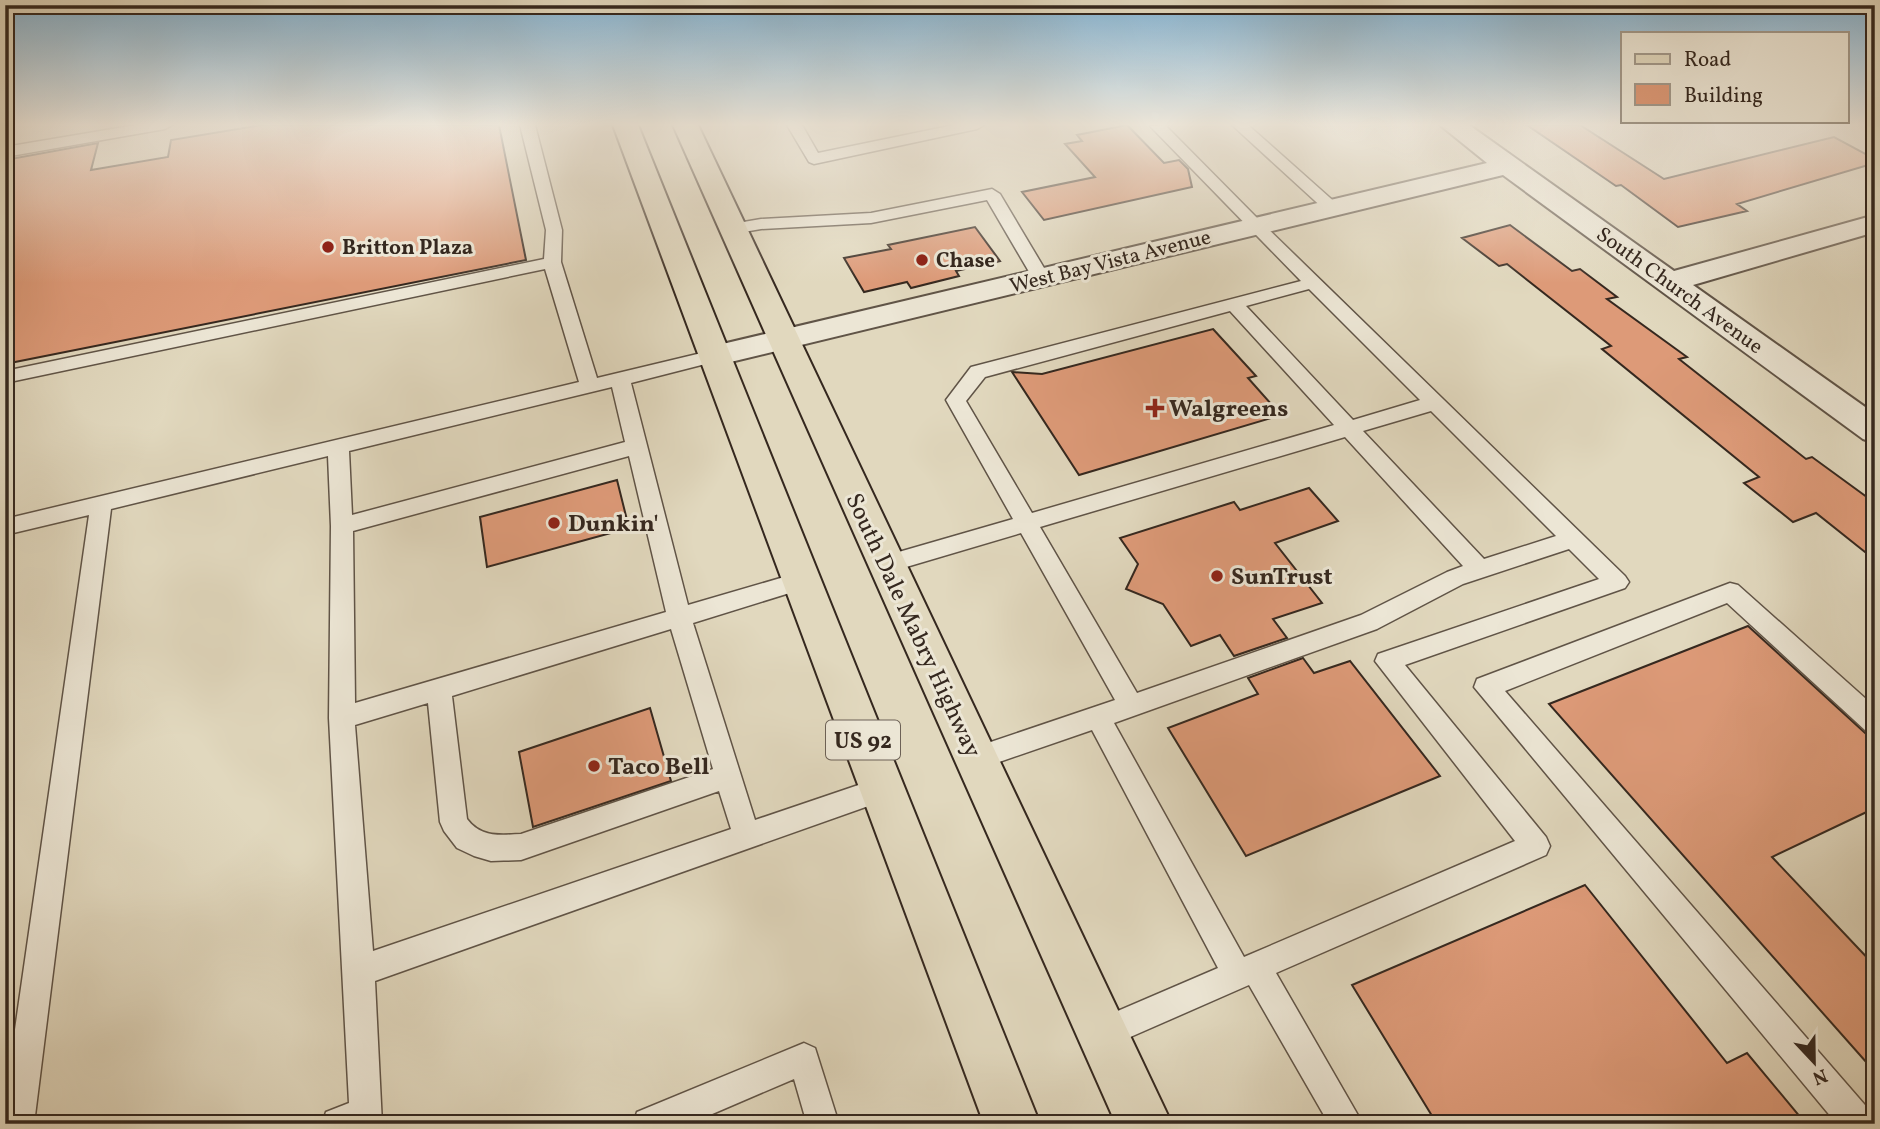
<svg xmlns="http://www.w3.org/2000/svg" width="1880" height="1129" viewBox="0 0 1880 1129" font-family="Vollkorn,serif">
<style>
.building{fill:#dd9a78;stroke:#35281f;stroke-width:2}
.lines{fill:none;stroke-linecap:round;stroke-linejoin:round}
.lane-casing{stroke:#605447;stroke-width:3}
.street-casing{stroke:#605447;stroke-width:4}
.primary-casing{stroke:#35281f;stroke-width:4}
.lane{fill:#ece6d5;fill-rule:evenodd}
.street{fill:#ece6d5;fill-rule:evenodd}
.primary{fill:#e1d8be;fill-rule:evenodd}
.poi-dot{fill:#8f2418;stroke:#ece6d5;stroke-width:2.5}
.labels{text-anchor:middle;stroke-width:6;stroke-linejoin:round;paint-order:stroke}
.far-poi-label{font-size:21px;font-weight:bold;fill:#35281f;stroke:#ece6d5;text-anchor:start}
.far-street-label{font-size:21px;fill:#35281f;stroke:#ece6d5}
.shield{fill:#ece6d5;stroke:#6c6156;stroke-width:2}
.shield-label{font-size:23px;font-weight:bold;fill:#35281f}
.poi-label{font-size:24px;font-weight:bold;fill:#35281f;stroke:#ece6d5;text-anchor:start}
.street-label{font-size:24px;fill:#35281f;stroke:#ece6d5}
</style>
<rect width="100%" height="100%" fill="#e1d8be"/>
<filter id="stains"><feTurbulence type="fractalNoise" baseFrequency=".00286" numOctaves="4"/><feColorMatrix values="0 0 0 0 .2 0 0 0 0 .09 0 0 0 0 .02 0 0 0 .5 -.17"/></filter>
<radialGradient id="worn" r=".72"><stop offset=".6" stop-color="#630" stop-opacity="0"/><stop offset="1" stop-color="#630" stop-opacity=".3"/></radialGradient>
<path class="building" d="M262,125h237l27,135 -521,104v-204l93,-17 -7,27 77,-13 3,-17z
M1127,125l37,38 15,-3 9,9 4,18 -148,33 -22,-28 73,-15 -30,-33 17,-3 -5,-6z
M1527,125h53l84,54 170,-42 41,22v4l-138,41 10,7 -69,16 -57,-42 -5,1z
M1510,225l62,46 8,-2 37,28 -10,2 80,58 -8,2 127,100 6,-2 63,46v57l-59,-47 -23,9 -49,-39 15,-6 -157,-128 9,-3 -104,-82 -8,2 -37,-28z
M975,227l25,34 -44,10 3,5 -48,12 -4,-6 -43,10 -20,-34 47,-9 -3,-4z
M1213,329l43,47 -8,2 33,37 -202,60 -67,-103 30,2z
M617,480l12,48 -142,39 -7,-50z
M1309,488l29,33 -63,22 47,60 -49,16 14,19 -53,18 -14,-21 -29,11 -28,-42 -37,-15 12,-25 -18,-26 114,-36 6,8z
M1748,626l127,116v66l-103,49 103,109v106l-326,-368z
M1303,658l11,15 36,-12 90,115 -194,80 -78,-128 90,-34 -10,-16z
M650,708l21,73 -138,46 -14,-75z
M1585,885l142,178 20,-10 59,71h-369l-85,-139z"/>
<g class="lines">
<g class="lane-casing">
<path id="lane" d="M136,125h36l-7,4 -160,28v-10z
M520,125h15l27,105 -1,32 36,116 117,-28 7,2 3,4 -3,4 -90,23 57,222 113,-33 8,3 4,6 -4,6 -116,36 62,197 127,-43 9,3 4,9 -4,9 -516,183 7,143h-60l4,-12 23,-9 -20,-385 2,-192 -3,-70 -217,53 -77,615h-29v-25l84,-584 -84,20v-16l574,-137 -34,-113 -540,114v-12l539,-112 2,-29zM612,387l13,55 -273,73 -3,-64zM629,456l37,156 -311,91 -2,-172zM671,629l42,140 -192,65c-21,1 -40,4 -54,-15l-15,-123zM428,703l12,119 4,9 13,17 17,8 17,5 30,-1 198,-69 12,38 -358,122 -18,-226z
M787,125h15l16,28 136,-28h30l-7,4 -163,35 -5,-2z
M1168,125l-1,2 94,95 364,354 4,6 -4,6 -220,77 141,172 4,9 -4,9 -270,118 87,151h-34l-80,-139 -146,64 -11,-5 -5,-11 5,-11 126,-54 -126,-238 -116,40 -9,-4 -4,-8 4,-8 148,-50 -94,-167 -135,40 -8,-3 -3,-6 3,-6 135,-39 -67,-119 25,-33 330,-86 -151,-155zM1309,289l111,111 -67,20 -107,-114zM1230,311l104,114 -302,88 -66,-112 19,-24zM1431,411l125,125 -72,23 -121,-128zM1345,437l118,129 -16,6 -86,43 -224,78 -97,-166zM1569,549l30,30 -221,75 -3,7 140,180 -271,116 -130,-234 263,-94 86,-45z
M1232,125h16l90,80 2,3 -2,3h-12z
M992,189l8,5 50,84 -3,4h-12l-48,-82 -116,23 -110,6 -29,5 -8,-5 2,-4 35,-6 110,-6z
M1730,583l8,2 137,122v27l-9,-3 -139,-128 -222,88 366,421 4,12h-38l-363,-437 3,-8z
M804,1043l11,5 24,76h-32l-13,-45 -105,45h-56l4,-12z"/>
</g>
<g class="street-casing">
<path id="street" d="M1440,125h29l205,146 201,-56v17l-182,53 182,129v29l-12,-4 -360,-264 -789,191 -11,-3 -5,-7 5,-7 11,-3 773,-183z"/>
</g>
<g class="primary-casing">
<path id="primary" d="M613,125h25l402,999h-56z
M673,125h25l474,999h-56z"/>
</g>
<use href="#lane" class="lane"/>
<use href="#street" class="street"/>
<use href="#primary" class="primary"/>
</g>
<linearGradient id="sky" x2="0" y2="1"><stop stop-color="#87b6d5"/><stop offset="0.44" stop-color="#f2ede2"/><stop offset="1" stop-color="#f2ede2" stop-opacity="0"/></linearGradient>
<rect width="1880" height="283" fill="url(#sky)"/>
<g class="poi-dot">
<circle cx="328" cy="247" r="7"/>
<circle cx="922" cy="260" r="7"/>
<path d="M1151.5 397.5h7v7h7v7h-7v7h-7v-7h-7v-7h7z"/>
<circle cx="554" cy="523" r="7"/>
<circle cx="1217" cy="576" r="7"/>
<circle cx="594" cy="766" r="7"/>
</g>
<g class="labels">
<g class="far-poi-label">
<text x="342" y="254">Britton Plaza</text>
<text x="936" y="267">Chase</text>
</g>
<g class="far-street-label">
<text transform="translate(1110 261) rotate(-14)" y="7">West Bay Vista Avenue</text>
<text transform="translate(1680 290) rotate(36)" y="7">South Church Avenue</text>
</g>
<rect class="shield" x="826" y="720.5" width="74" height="39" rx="5"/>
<g class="shield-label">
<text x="863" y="748">US 92</text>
</g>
<g class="poi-label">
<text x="1169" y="416">Walgreens</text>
<text x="568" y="531">Dunkin'</text>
<text x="1231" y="584">SunTrust</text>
<text x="608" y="774">Taco Bell</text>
</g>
<g class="street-label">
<text transform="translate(914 625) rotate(65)" y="8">South Dale Mabry Highway</text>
</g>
</g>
<rect width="1880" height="1129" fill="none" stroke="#e1d8be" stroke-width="28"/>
<rect x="7" y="7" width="1866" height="1115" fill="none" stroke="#35281f" stroke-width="3.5"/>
<rect x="14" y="14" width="1852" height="1101" fill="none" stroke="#35281f" stroke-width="2"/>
<rect x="1621" y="32" width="228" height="91" fill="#ece6d5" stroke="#a39a8c" stroke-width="2"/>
<rect x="1635" y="54" width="35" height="10" fill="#e1d8be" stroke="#a39a8c" stroke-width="2"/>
<text x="1684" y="66" font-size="21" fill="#35281f">Road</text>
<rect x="1635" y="84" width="35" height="21" fill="#dd9a78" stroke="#a39a8c" stroke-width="2"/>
<text x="1684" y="102" font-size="21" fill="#35281f">Building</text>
<g transform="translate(1814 1062) rotate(158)" stroke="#ece6d5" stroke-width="5" paint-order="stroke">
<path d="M0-5L12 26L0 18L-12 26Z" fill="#35281f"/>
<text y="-10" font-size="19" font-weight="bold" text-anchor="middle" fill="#35281f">N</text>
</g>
<rect width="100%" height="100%" filter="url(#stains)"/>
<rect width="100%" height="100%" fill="url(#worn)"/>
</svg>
